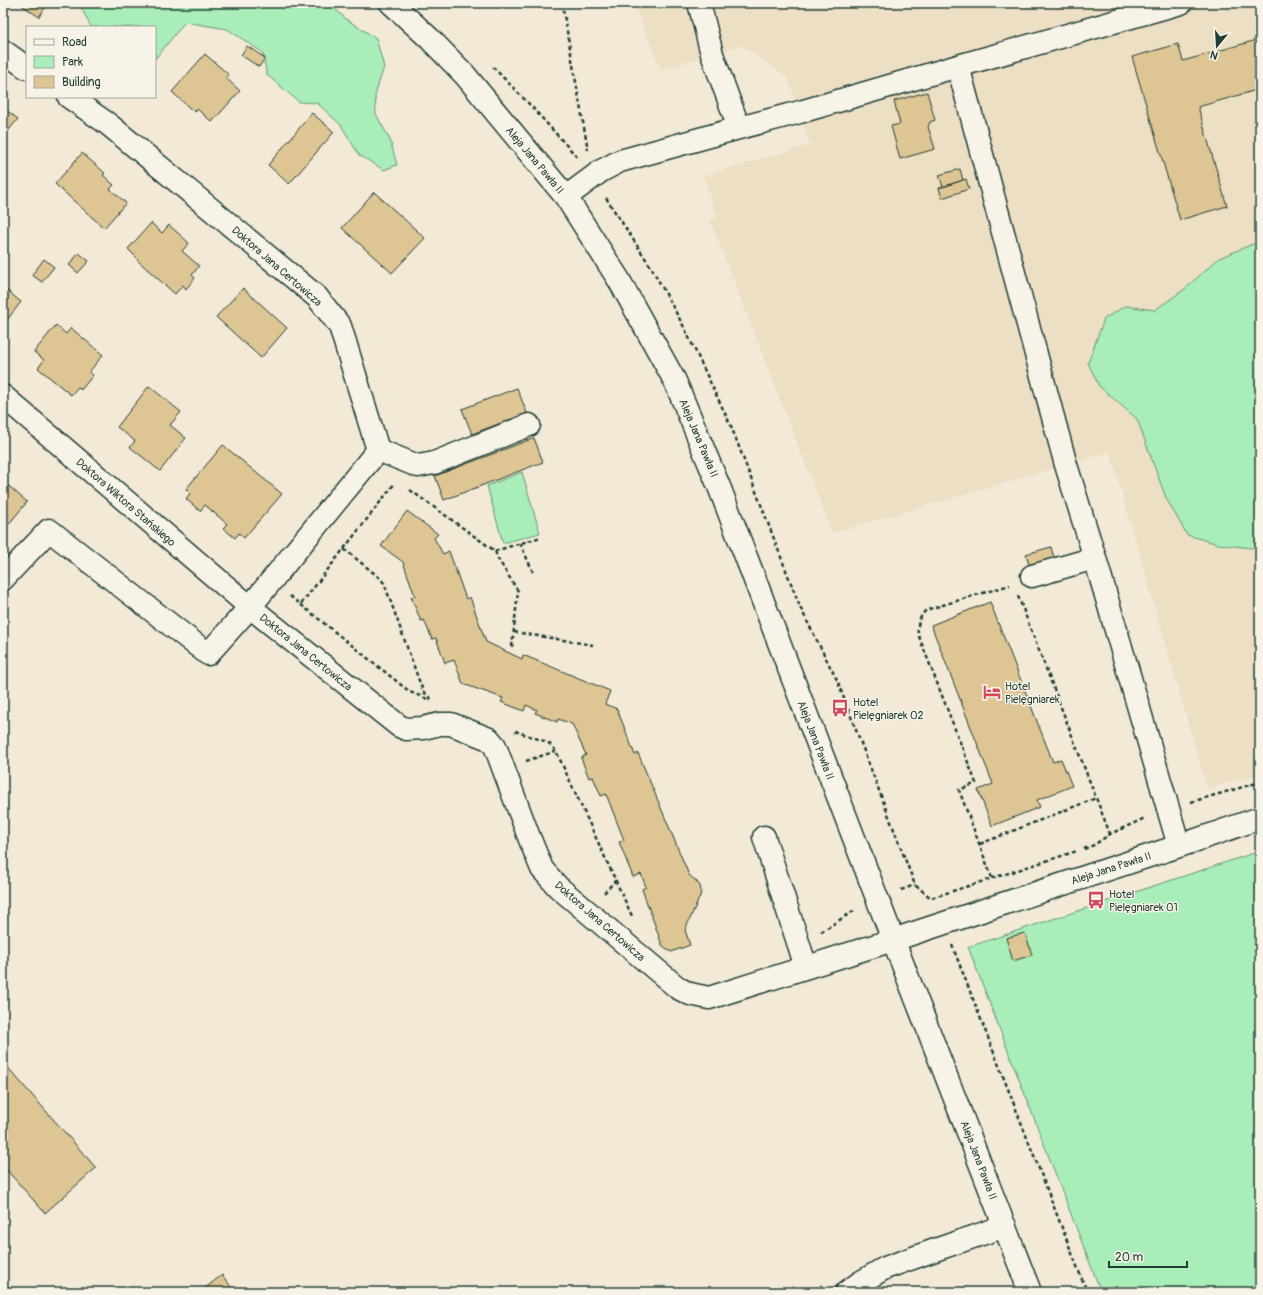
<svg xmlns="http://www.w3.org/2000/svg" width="1263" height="1295" viewBox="0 0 1263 1295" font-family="Pangolin,sans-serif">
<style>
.built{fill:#ecdfc3}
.green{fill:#a9edb8;stroke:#649576}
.building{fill:#dec594;stroke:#1f3d34}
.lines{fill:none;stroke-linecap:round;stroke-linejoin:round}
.minor-casing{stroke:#1f3d34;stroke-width:25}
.path{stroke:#1f3d34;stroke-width:2.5;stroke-dasharray:4 3;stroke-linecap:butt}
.minor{stroke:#f7f3e8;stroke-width:22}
.labels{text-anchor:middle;stroke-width:3;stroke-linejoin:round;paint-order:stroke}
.street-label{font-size:11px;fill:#1f3d34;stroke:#f7f3e8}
.poi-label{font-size:11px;fill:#1f3d34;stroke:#f7f3e8;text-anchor:start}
</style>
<rect width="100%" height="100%" fill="#f2ead7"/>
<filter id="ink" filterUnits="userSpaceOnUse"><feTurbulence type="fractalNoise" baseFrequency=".025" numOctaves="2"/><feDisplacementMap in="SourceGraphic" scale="8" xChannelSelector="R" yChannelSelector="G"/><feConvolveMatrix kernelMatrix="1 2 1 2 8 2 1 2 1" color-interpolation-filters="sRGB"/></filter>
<g filter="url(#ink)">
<path class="built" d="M634,3h626v771l-53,15 -97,-337 -278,81 -122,-313 7,-3 -14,-41 107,-31 -10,-33 -13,-35 -46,-32 -80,25z"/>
<path class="green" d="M79,3h250l18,17 29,18 8,29 -9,28 1,19 14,26 7,25 -13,5 -25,-15 -18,-30 -24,-22 -18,-1 -32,-27 -5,-23 -35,-23 -42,-7 -30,37v-32h-64z
M1260,241v304l-9,3 -33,-4 -31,-9 -21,-37 -29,-79 -38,-33 -11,-23 16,-44 21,-13 30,4 31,-22 33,-30z
M522,472l18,61 -37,10 -16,-57z
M1260,851v441h-159l-133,-345z"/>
<path class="building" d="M19,3h29l-9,14z
M1260,39v50l-62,18 29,99 -47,14 -48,-163 46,-13 5,17z
M247,46l18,12 -6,9 -18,-12z
M205,54l24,21 -3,3 14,13 -28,31 -15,-13 -3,3 -22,-20z
M927,92l8,28 -5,2 -2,5 7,22 -35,10 -9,-33 9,-2 -6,-23z
M6,110l12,9 -15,18v-23z
M312,113l22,19 -45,52 -21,-19z
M82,153l23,20 -2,2 11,10 -4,4 16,14 -22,25 -49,-44z
M960,169l3,11 -20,7 -4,-12z
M966,179l3,10 -27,9 -3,-10z
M374,192l51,46 -33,35 -50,-45z
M151,223l11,10 7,-8 20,18 -7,8 17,15 -7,9 3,3 -9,11 -3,-4 -8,9 -38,-34 1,-1 -10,-10z
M79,253l10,8 -11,12 -9,-8z
M44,259l10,8 -12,15 -10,-7z
M3,287l18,15 -18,23z
M243,288l44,40 -26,30 -45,-41z
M56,325l10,9 5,-6 32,27 -14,17 4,3 -12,15 -3,-3 -7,8 -33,-27 6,-8 -10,-8z
M149,386l32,26 -11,13 16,13 -26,33 -30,-24 5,-6 -18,-14z
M517,388l10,25 -55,21 -10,-25z
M534,438l9,24 -99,38 -9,-24z
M223,445l59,49 -38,44 -5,-5 -4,5 -12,-10 4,-4 -22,-19 -5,6 -14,-12 4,-6 -4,-4z
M3,481l24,21 -24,29z
M407,511l31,23 -4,4 9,16 6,-3 17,48 4,-2 16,45 36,17 1,-4 87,36 -5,13 12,5 18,46 3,-2 51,122 8,7 3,4 1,5 -1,5 -15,34 5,15 -19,7 -9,-7 -20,-56 4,-2 -5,-13 -8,3 -14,-35 5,-2 -18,-46 -5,2 -8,-19 -4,1 -8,-20 5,-3 -14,-31 -14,-5 -1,3 -22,-9 2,-3 -11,-5 -2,6 -23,-9 2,-4 -40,-14 -9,-24 -9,3 -9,-25 -4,1 -8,-19 -3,1 -10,-24 4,-1 -12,-34 -22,-16z
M1051,547l5,18 -25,7 -5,-18z
M990,602l63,160 8,-3 11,27 -35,14 3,7 -48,19 -14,-36 15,-6 -62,-159z
M1025,933l7,22 -19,6 -7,-23z
M3,1062l93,106 -51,45 -42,-47z
M222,1275l13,17h-35z"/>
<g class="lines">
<g class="minor-casing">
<path id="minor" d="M391,3l39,36 35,36 101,122 53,83 56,101 45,108 157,409 153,394
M699,3l13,51 27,74
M3,51l24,17
M958,66l108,399 29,93 84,288
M69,97l39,27 209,173 23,29 38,124 -128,157 149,119 7,3 17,-1 17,-4h11l38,15 6,7 34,91 13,32 16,18 120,101 12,6 19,4 184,-58 286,-94 81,-28
M566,197l35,-26 19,-10 119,-33 61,-16 158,-46 223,-63
M3,396l247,211 -42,47 -159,-124 -46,49
M378,450l40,16 16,-3 95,-38
M1032,576l63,-18
M764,837l42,130
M847,1292l14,-10 24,-14 50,-18 70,-24"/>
</g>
<path class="path" d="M562,3l26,147
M493,67l38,39 47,52
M606,198l45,69 33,60 47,99 69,181 37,73 78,205 16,13 146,-47
M410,490l85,61 3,8 20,32 -6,56
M520,543l13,29
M344,549l36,29 4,5 37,103 3,6 9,9
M495,551l46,-14
M290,596l120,96 20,8
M1018,596l92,238
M301,604l94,-121
M514,632l79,13
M515,731l32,11 4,3 5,6 76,165
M526,761l30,-10
M1191,802l69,-20
M980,844l116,-46
M1084,849l10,-4 16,-11 35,-16
M992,878l-33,-88 17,-7 -58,-149c-1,-10 1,-16 8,-24l84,-25
M901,890l14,-5
M604,893l12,-13
M821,932l34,-22
M952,945l135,347
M814,1292l9,-7"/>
<use href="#minor" class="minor"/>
</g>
</g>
<defs>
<g id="hotel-bare" transform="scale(1.38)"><path d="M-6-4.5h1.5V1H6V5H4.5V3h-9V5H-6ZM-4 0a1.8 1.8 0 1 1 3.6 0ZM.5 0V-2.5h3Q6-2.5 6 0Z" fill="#d1495b" stroke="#f7f3e8" stroke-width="2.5" paint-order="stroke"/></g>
<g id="bus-bare" transform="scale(1.38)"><path d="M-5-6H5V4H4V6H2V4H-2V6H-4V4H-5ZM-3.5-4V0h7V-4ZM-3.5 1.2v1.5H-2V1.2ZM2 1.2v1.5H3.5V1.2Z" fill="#d1495b" stroke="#f7f3e8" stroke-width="2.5" paint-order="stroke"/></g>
</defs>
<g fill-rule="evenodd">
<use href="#hotel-bare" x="992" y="692"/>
<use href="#bus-bare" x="840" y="708"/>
<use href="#bus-bare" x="1096" y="900"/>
</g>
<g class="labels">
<g class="street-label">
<text transform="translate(535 160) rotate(50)" y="4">Aleja Jana Pawła II</text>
<text transform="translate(277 266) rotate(41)" y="4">Doktora Jana Certowicza</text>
<text transform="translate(699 438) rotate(67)" y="4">Aleja Jana Pawła II</text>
<text transform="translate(126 502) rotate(41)" y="4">Doktora Wiktora Stańskiego</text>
<text transform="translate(306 652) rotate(39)" y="4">Doktora Jana Certowicza</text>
<text transform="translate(816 740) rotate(69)" y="4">Aleja Jana Pawła II</text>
<text transform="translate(1111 868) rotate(-18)" y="4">Aleja Jana Pawła II</text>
<text transform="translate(600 921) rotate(41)" y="4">Doktora Jana Certowicza</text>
<text transform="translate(979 1160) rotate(69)" y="4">Aleja Jana Pawła II</text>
</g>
<g class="poi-label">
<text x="1005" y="690">Hotel<tspan x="1005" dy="13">Pielęgniarek</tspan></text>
<text x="853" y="706">Hotel<tspan x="853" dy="13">Pielęgniarek 02</tspan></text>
<text x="1109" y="898">Hotel<tspan x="1109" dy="13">Pielęgniarek 01</tspan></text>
</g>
</g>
<rect width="1263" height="1295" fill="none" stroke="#f7f3e8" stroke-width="16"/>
<rect x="8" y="8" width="1247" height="1279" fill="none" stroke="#1f3d34" stroke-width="1.5" filter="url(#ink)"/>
<rect x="26" y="26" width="130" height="72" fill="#f7f3e8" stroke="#a1aaa0"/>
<rect x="34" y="39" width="20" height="6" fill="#f7f3e8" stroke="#a1aaa0"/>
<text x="62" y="46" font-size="12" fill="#1f3d34">Road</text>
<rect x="34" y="56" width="20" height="12" fill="#a9edb8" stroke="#a1aaa0"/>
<text x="62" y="66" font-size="12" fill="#1f3d34">Park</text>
<rect x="34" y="76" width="20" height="12" fill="#dec594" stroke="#a1aaa0"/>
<text x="62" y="86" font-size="12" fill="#1f3d34">Building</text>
<g transform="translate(1217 46) rotate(198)" stroke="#f7f3e8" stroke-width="3" paint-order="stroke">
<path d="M0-3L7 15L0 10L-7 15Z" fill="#1f3d34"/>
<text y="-6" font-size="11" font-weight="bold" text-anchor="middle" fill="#1f3d34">N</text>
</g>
<path d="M1109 1261v6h78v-6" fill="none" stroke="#1f3d34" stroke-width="2"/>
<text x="1115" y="1261" font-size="12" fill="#1f3d34" stroke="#f7f3e8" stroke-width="3" paint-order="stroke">20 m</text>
</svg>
